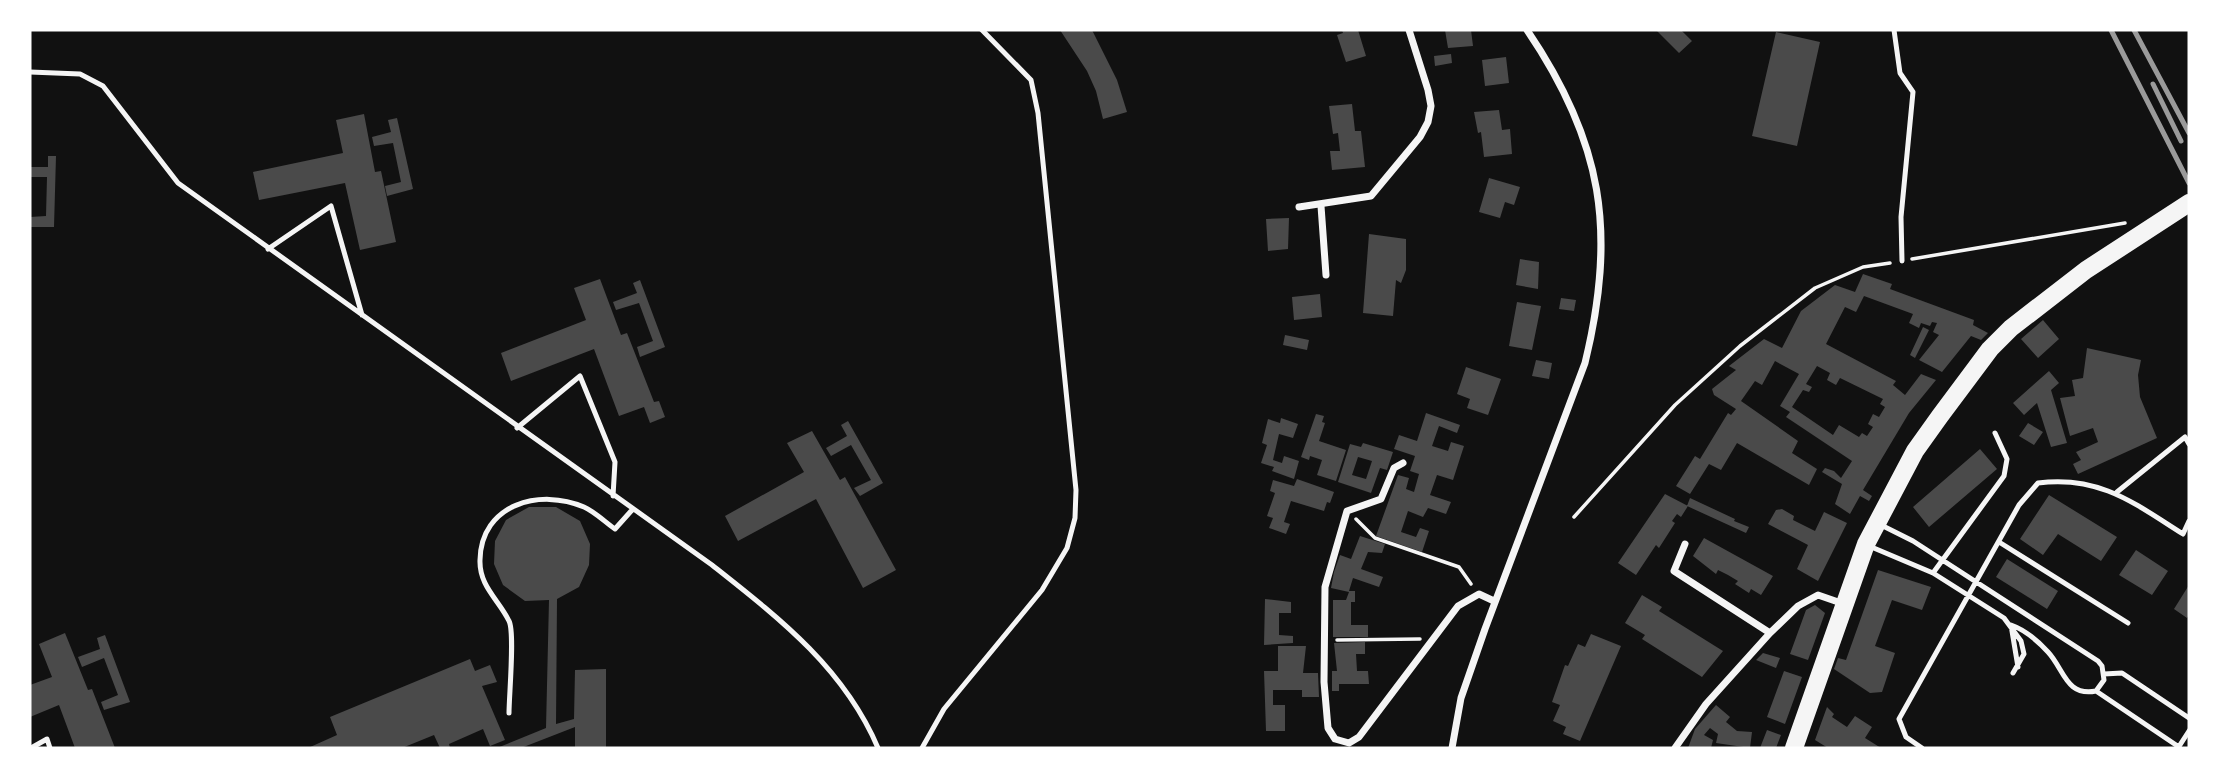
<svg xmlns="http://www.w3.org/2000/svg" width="2219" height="778" viewBox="0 0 2219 778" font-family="'Roboto Condensed',sans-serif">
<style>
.building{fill:#4a4a4a;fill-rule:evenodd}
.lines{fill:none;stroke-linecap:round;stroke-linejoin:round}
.path{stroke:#f5f5f5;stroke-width:3.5}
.service{stroke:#f5f5f5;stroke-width:5}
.minor{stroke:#f5f5f5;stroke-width:7}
.primary{stroke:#f5f5f5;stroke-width:18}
.rail{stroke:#9a9a9a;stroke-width:5}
</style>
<rect width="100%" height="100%" fill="#111"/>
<path class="building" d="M1060,30h32l25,50 10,32 -24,7 -7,-28 -9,-20z
M1342,30h16l8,26 -20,6 -9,-27 6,-2z
M1445,30h26l2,16 -25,2z
M1656,30h25l11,11 -13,12z
M1776,32l44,10 -23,104 -45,-10z
M1451,54l1,9 -17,3 -1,-10z
M1506,57l3,26 -24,3 -3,-26z
M1352,104l3,27h6l4,36 -33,3 -2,-19h10l-2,-18 -5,1 -4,-28z
M1499,110l3,20 8,-1 2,25 -28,3 -3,-25 -3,1 -4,-21z
M364,114l11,58 6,-1 15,71 -36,8 -15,-67 -86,17 -6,-28 90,-19 -7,-33z
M397,118l16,71 -26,7 -2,-10 16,-4 -8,-39 -19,3 -2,-9 19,-5 -3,-12z
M48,156h8l-2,71h-24v-10l16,-1 1,-39h-17v-10h18z
M1489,178l31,9 -6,18 -9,-3 -5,16 -21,-6z
M1289,218l-1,31 -20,2 -2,-32z
M1369,234l37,5v31l-5,13 -5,-3 -3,36 -30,-3z
M1520,259l19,3 -1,27 -22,-4z
M1863,274l29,10 -2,5 84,31 -1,5 15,8 -7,7 -10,-4 -29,36 -23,-12 20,-25 -6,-3 4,-9 -5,-1 -2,4 -9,-3 -2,5 -10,-5 4,-9 -49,-18 -8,16 -11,-5 -19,37 70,37 -3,4 12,10 16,-21 15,6 -27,33 -46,77 9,6 -3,5 -9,-5 -10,18 -15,-10 7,-20 -20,-12 3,-4 9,3 7,7 11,-17 -66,-44 4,-5 -10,-6 19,-32 -24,-13 -13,24 -7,-4 -14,20 57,40 -6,12 25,16 -8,16 -72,-42 -16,27 -12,-6 -19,30 -14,-8 19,-30 5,3 28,-46 3,2 5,-6 -22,-14 -2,-6 24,-19 -7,-4 35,-27 18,9 19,-37 34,-26 20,7zM1817,366l13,7 -3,7 9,5 4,-7 43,21 -3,5 5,3 -6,10 -6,-3 -5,10 5,3 -6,9 -5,-3 -3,4 -20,-12 -6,10 -41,-28 11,-17 6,2 3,-5 -6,-3z
M600,279l21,56 6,-2 27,69 5,-1 6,16 -15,6 -6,-16 -25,9 -25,-67 -83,32 -10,-28 85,-33 -12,-32z
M640,280l25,67 -25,10 -3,-10 16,-6 -14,-38 -23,7 -3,-8 24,-9 -4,-10z
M1320,294l2,23 -28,3 -2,-23z
M1561,298l15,2 -2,11 -15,-2z
M1517,302l24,4 -9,44 -23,-4z
M2043,320l16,19 -21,19 -17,-19z
M1923,327l6,3 -14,28 -5,-3z
M1285,335l24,5 -2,10 -24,-5z
M2087,348l54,12 -3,15 2,22 17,41 -79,36 -5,-10 8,-4 -5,-8 22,-10 -5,-14 -23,8 -10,-38 15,-2 -3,-16 11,-2z
M1536,360l16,3 -3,16 -17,-3z
M1466,367l35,12 -13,36 -21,-7 3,-9 -13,-5z
M2049,371l10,12 -8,7 16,53 -16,4 -14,-44 -13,12 -11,-12z
M1426,413l34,12 -3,8 -18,-7 -7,20 16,5 3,-9 13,4 -11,34 -16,-5 -7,20 21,7 -5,12 -18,-6 -5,9 -15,-6 -7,21 15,5 4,-9 9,3 -7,21 -46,-16 22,-61 11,3 -3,11 8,3 5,-18 -9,-3 5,-15 -21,-7 5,-14 18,6z
M1316,414l8,2 -2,6 3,1 -6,18 27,9 -10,31 -19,-6 5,-15 -12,-4 -1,4 -8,-3z
M1281,418l17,6 -5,14 -14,-4 -6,26 9,3 2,-7 15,5 -5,18 -22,-8 2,-4 -13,-4 6,-18 -5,-2 6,-24 12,4z
M848,421l35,62 -23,13 -6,-8 17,-8 -20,-35 -20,11 -5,-8 21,-12 -6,-11z
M2028,423l15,9 -9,13 -15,-9z
M812,431l28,49 5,-3 51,93 -33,18 -47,-89 -78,42 -13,-25 79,-44 -17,-29z
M1363,443l30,9 -6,18 -7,-2 -9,25 -33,-11 12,-38 11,3zM1358,457l14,4 -6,18 -14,-4z
M1980,449l17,20 -68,58 -16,-20z
M1297,479l37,13 -4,11 -3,-1 -3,9 -33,-10 -7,21 6,2 -4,10 -17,-6 4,-10 -6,-2 8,-23 -5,-2 3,-11 21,6z
M1665,494l23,12 -7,11 -4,-3 -5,7 3,2 -16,25 -3,-3 -20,30 -18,-12z
M2049,495l68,42 -16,24 -43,-27 -15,21 -23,-16z
M1690,498l45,21 -1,2 15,6 -3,6 -59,-27z
M529,507h27l24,14 10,23 -1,21 -10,22 -22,12 -1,125 18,-5 1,-49 31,-1v79h-31v-21l-54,21h-24l49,-20 3,-128 -24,1 -22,-16 -9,-21 1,-23 11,-21z
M1782,509l12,7 -1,4 22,11 9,-19 23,11 -29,58 -21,-12 11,-24 -40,-21 8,-14z
M1360,536l25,8 -3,9 -14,-1 -7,17 22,8 -4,10 -26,-9 -4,13h6v11h-4v23h17v12h-35v-37h13l3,-8 -18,-4 3,-16 6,-17 11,4z
M1704,538l69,38 -12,19 -10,-6 -2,4 -14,-9 3,-3 -10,-6 -10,-5 -2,4 -23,-18z
M2136,550l32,21 -16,24 -33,-20z
M2007,559l51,32 -11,18 -51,-32z
M1878,570l53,17 -9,23 -30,-10 -17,46 20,7 -13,39 -12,1 -36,-24 4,-11 8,2z
M2189,585v30l-2,3 -13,-9z
M1642,595l20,12 -3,4 64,40 -21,26 -60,-38 3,-4 -20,-12z
M1265,599l26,3v11h-12v22l14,1v7l-29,2z
M1815,605l10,8 -17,47 -18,-6 16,-44z
M65,633l23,57 4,-1 23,59h-40l-16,-43 -29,12v-32l22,-8 -13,-33z
M1591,634l30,12 -41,95 -17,-7 3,-7 -13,-6 7,-16 -8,-3 13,-37 3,1 10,-22 7,3z
M105,635l25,67 -26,8 -3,-8 17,-7 -14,-37 -22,9 -4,-10 22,-8 -3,-11z
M1365,642v12h-9l1,17h11l1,13h-30v7h-7v-20h5l-3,-28z
M1278,646h28l-3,27h15l1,24h-17v-7h-29v15h12v26h-19l-2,-60h14z
M1763,653l17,5 -4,10 -20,-8z
M470,659l5,12 15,-6 7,17 -15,4 23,54 -15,6 -7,-17 -34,15 1,4h-10l-6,-13 -32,13h-94l29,-13 -7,-18z
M1784,671l18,6 -17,47 -18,-7z
M1716,705l14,12 -4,5 11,9 15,1 -2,16 -34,-5 2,-9 -8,-6 -6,7 9,5 -2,8h-23l7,-19z
M1827,707l7,7 -2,3 15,10 8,-11 17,11 -7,11 16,10h-53l-13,-8z
M1767,730l14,5 -5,13h-16z"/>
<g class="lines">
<path class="path" d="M1912,259l213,-36
M1574,517l101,-112 65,-59 75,-58 48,-21 27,-4
M1356,519l19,19 84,29 12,17
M1337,640l83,-1"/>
<path class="service" d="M1894,30l6,43 13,19 -12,125 1,44
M30,72l50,2 23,12 75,97 534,382c67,53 132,103 166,183
M268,249l63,-43 31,109
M517,428l63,-52 35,86 -2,34
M2117,492l68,-55 4,7
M1879,524l34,17 185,120 4,5 2,14 -8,11c-30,6 -32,-22 -48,-39 -10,-11 -23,-22 -37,-27l7,42
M1999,542l129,81
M1869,546l64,27 71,45 17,23 3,13 -11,19
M1933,573l71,-97 3,-17 -12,-26
M2104,674l18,-1 67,45
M2096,691l83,56
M509,713c0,-17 6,-81 0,-92 -10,-21 -30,-35 -29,-61 1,-56 60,-72 104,-53 11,5 21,15 31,22l17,-19
M31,748l16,-9 3,9
M922,748l22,-39 98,-119 25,-42 8,-30 1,-28 -38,-377 -7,-33 -49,-50
M1922,748l-16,-11 -7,-18 120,-214 19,-22c61,-8 96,20 145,51l6,-13
M2178,748l11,-17"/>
<path class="minor" d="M1321,206l5,69
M1299,207l72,-11 49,-59 8,-15 3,-16 -3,-16 -19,-60
M1403,463l-9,5 -13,31 -34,12 -22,76 -1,95 4,46 7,11 14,4 10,-6 99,-131 21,-12 15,7
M1685,544l-11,27 96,62 28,-27 20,-11 26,9
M1452,748l9,-50 24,-69 100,-266c32,-131 18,-221 -58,-333
M1675,748l31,-44 64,-71"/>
<path class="primary" d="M1794,748l72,-204 49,-93 25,-35 50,-67 21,-21 75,-58 103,-67"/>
<path class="rail" d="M2111,30l78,153
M2134,30l55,103
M2153,84l28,57"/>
</g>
<rect width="2219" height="778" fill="none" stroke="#ffffff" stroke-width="63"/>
</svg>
